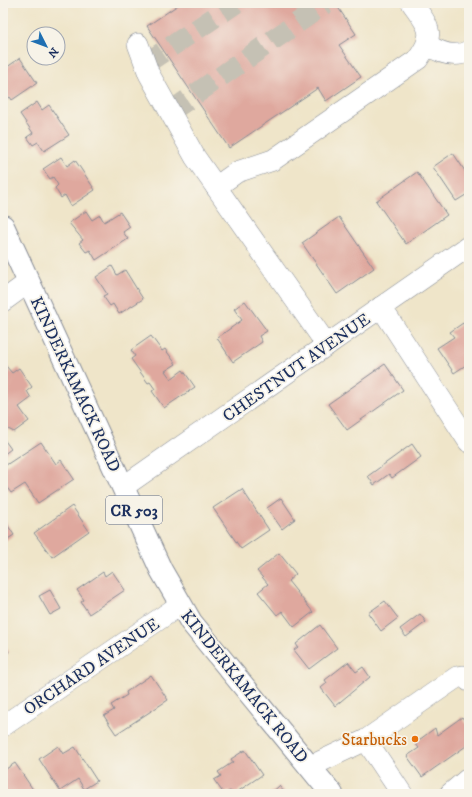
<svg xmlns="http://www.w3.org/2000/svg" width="472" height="797" viewBox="0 0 472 797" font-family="'IM FELL DW Pica',serif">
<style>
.building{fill:#dfa89e}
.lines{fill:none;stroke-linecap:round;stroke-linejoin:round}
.minor-tunnel{stroke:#c5c1b4;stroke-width:21;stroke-dasharray:21 10;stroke-linecap:butt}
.minor-casing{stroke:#858a94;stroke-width:22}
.major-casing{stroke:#858a94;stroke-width:24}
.minor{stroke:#fff;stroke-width:21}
.major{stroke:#fff;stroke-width:22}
.food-dot{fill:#e8710a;stroke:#f7f3e8;stroke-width:1.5}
.labels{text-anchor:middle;stroke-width:3.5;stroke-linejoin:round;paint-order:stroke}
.shield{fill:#f7f3e8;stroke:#5d6a87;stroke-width:1}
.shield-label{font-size:16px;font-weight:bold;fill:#1b2f5e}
.street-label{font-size:17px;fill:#1b2f5e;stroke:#f7f3e8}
.food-label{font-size:17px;fill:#c56008;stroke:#f7f3e8;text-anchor:end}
</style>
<rect width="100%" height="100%" fill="#f7f3e8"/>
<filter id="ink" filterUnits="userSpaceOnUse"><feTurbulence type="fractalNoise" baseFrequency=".025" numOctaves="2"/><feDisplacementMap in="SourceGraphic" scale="8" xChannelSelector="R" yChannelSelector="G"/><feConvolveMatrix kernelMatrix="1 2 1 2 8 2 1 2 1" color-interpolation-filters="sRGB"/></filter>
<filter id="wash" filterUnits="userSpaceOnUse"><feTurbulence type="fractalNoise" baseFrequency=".012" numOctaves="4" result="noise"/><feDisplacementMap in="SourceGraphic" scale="16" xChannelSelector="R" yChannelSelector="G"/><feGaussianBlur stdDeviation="0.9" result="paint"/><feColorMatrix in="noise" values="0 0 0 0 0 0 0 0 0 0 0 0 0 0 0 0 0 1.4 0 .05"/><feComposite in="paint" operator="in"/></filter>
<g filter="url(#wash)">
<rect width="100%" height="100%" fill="#efe5c9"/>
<g id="blocks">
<g class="building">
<path d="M181,3h154l21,31 -17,11 22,32 -35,24 -8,-13 -89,60 -82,-122z"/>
<path d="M20,58l17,25 -25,17 -2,-3 -3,2 -4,-5 3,-3 -3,-4v-17z"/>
<path d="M37,102l5,8 7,-5 20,30 -25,16 -6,-9 -5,3 -6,-8 6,-4 -13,-19z"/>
<path d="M453,153l16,24v16l-13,8 -23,-34z"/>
<path d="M61,157l6,9 8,-6 20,30 -24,16 -6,-11 -4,3 -6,-10 3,-3 -5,-8 -3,2 -7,-10z"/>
<path d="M417,172l30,43 -41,29 -30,-43z"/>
<path d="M86,211l6,9 8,-5 4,7 16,-10 10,15 -7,5 5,7 -32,21 -6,-10 -4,2 -7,-9 4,-3 -14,-17z"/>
<path d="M339,217l35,51 -37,26 -35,-51z"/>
<path d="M112,266l5,9 8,-5 18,29 -24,15 -6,-10 -3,2 -7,-10 4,-2 -11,-17z"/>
<path d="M245,301l22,30 -8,5 3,6 -29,20 -16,-24 25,-18 -8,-11z"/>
<path d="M463,323l6,9v9l-3,1 3,5v16l-15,10 -17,-25 17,-11 -4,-5z"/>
<path d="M151,336l11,15 3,-2 11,15 -11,7 6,8 12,-9 12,17 -31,21 -12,-17 3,-2 -5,-7 -2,1 -17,-24 4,-3 -4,-6z"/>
<path d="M385,364l18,26 -56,40 -19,-26z"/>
<path d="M6,366l6,7 7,-5 13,19 -5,4 4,7 -12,9 10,14 -15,11 -8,-4 -3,-4v-55z"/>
<path d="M3,438l8,11 -8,6z"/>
<path d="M41,442l15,22 5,-4 13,19 -36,24 -13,-19 -14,9 -8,-11v-15z"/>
<path d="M412,444l9,13 -29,21 -3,-4 -15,11 -6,-9z"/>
<path d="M242,489l27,41 -28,19 -28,-41z"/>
<path d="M281,498l14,21 -13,10 -15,-21z"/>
<path d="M72,506l17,25 -37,26 -18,-24z"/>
<path d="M3,518l11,17 -11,7z"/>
<path d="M279,553l17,21 -8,7 25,31 -19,15 -12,-16 -5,4 -19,-23 10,-8 -11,-13z"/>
<path d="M112,571l13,19 -36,24 -8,-12 3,-2 -7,-10 26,-18 2,4z"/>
<path d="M50,590l11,19 -11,6 -11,-19z"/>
<path d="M385,601l13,17 -17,13 -13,-18z"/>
<path d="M420,614l6,8 -20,15 -6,-8z"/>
<path d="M320,625l17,23 -28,21 -15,-19 4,-3 -2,-3z"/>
<path d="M3,643l6,9 -6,4z"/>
<path d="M348,662l8,10 7,-5 7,10 -35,29 -14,-18 6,-5 -2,-3z"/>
<path d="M151,675l17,25 -52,34 -12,-18 10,-6 -3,-5 16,-10 -1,-3z"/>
<path d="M462,717l5,7 2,-2v22l-47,33 -15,-21 12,-8 -4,-5 20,-15 2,7z"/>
<path d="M58,746l5,8 12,-7 22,34 -13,8 -6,-10 -18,12 -21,-32z"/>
<path d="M245,750l17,25 -28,19 -4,-3 -6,3 -10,-14 7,-4 -3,-4 15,-10 -2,-3z"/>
<path d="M15,763l21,31h-30l-3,-5v-18z"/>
<path d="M279,786l7,8h-16z"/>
</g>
</g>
</g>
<g filter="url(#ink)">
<use href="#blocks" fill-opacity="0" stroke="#858a94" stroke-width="1"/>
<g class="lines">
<g class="minor-tunnel">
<path d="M145,64l91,-61"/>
<path d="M170,112l156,-109"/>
</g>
<defs>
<g id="minor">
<path d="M138,44l11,30 46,83 132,188"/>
<path d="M428,45c12,8 27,13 41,6"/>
<path d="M216,187l21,-15 36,-12 145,-101c19,-26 10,-33 -6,-56"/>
<path d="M3,301l26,-19"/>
<path d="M381,307l88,135"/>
<path d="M123,487l346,-241"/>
<path d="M3,726l177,-121"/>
<path d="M366,740l36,54"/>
<path d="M311,766l55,-26 91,-63 7,-1 5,5"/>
<path d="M450,794l19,-16"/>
</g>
<path id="major" d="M3,226l158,344 30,52 141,172"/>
</defs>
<use href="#minor" class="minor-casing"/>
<use href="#major" class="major-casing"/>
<use href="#minor" class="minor"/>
<use href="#major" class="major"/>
</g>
</g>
<circle class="food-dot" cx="415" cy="739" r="4"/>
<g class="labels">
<rect class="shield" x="106" y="496" width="56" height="28" rx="3"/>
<g class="shield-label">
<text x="134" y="516">CR 503</text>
</g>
<g class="street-label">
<text transform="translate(296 367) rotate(-35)" y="6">CHESTNUT AVENUE</text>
<text transform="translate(76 384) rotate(65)" y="6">KINDERKAMACK ROAD</text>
<text transform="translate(91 666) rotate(-34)" y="6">ORCHARD AVENUE</text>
<text transform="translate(245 686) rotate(51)" y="6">KINDERKAMACK ROAD</text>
</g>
<g class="food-label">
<text x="407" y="745">Starbucks</text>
</g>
</g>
<rect width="472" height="797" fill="none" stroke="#f7f3e8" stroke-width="16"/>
<g transform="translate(46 46) rotate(132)"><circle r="19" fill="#f7f3e8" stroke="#9fa5b1"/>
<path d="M0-3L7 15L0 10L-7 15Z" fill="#1f6fb2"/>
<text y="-6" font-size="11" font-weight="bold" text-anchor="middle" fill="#1b2f5e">N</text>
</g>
</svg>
